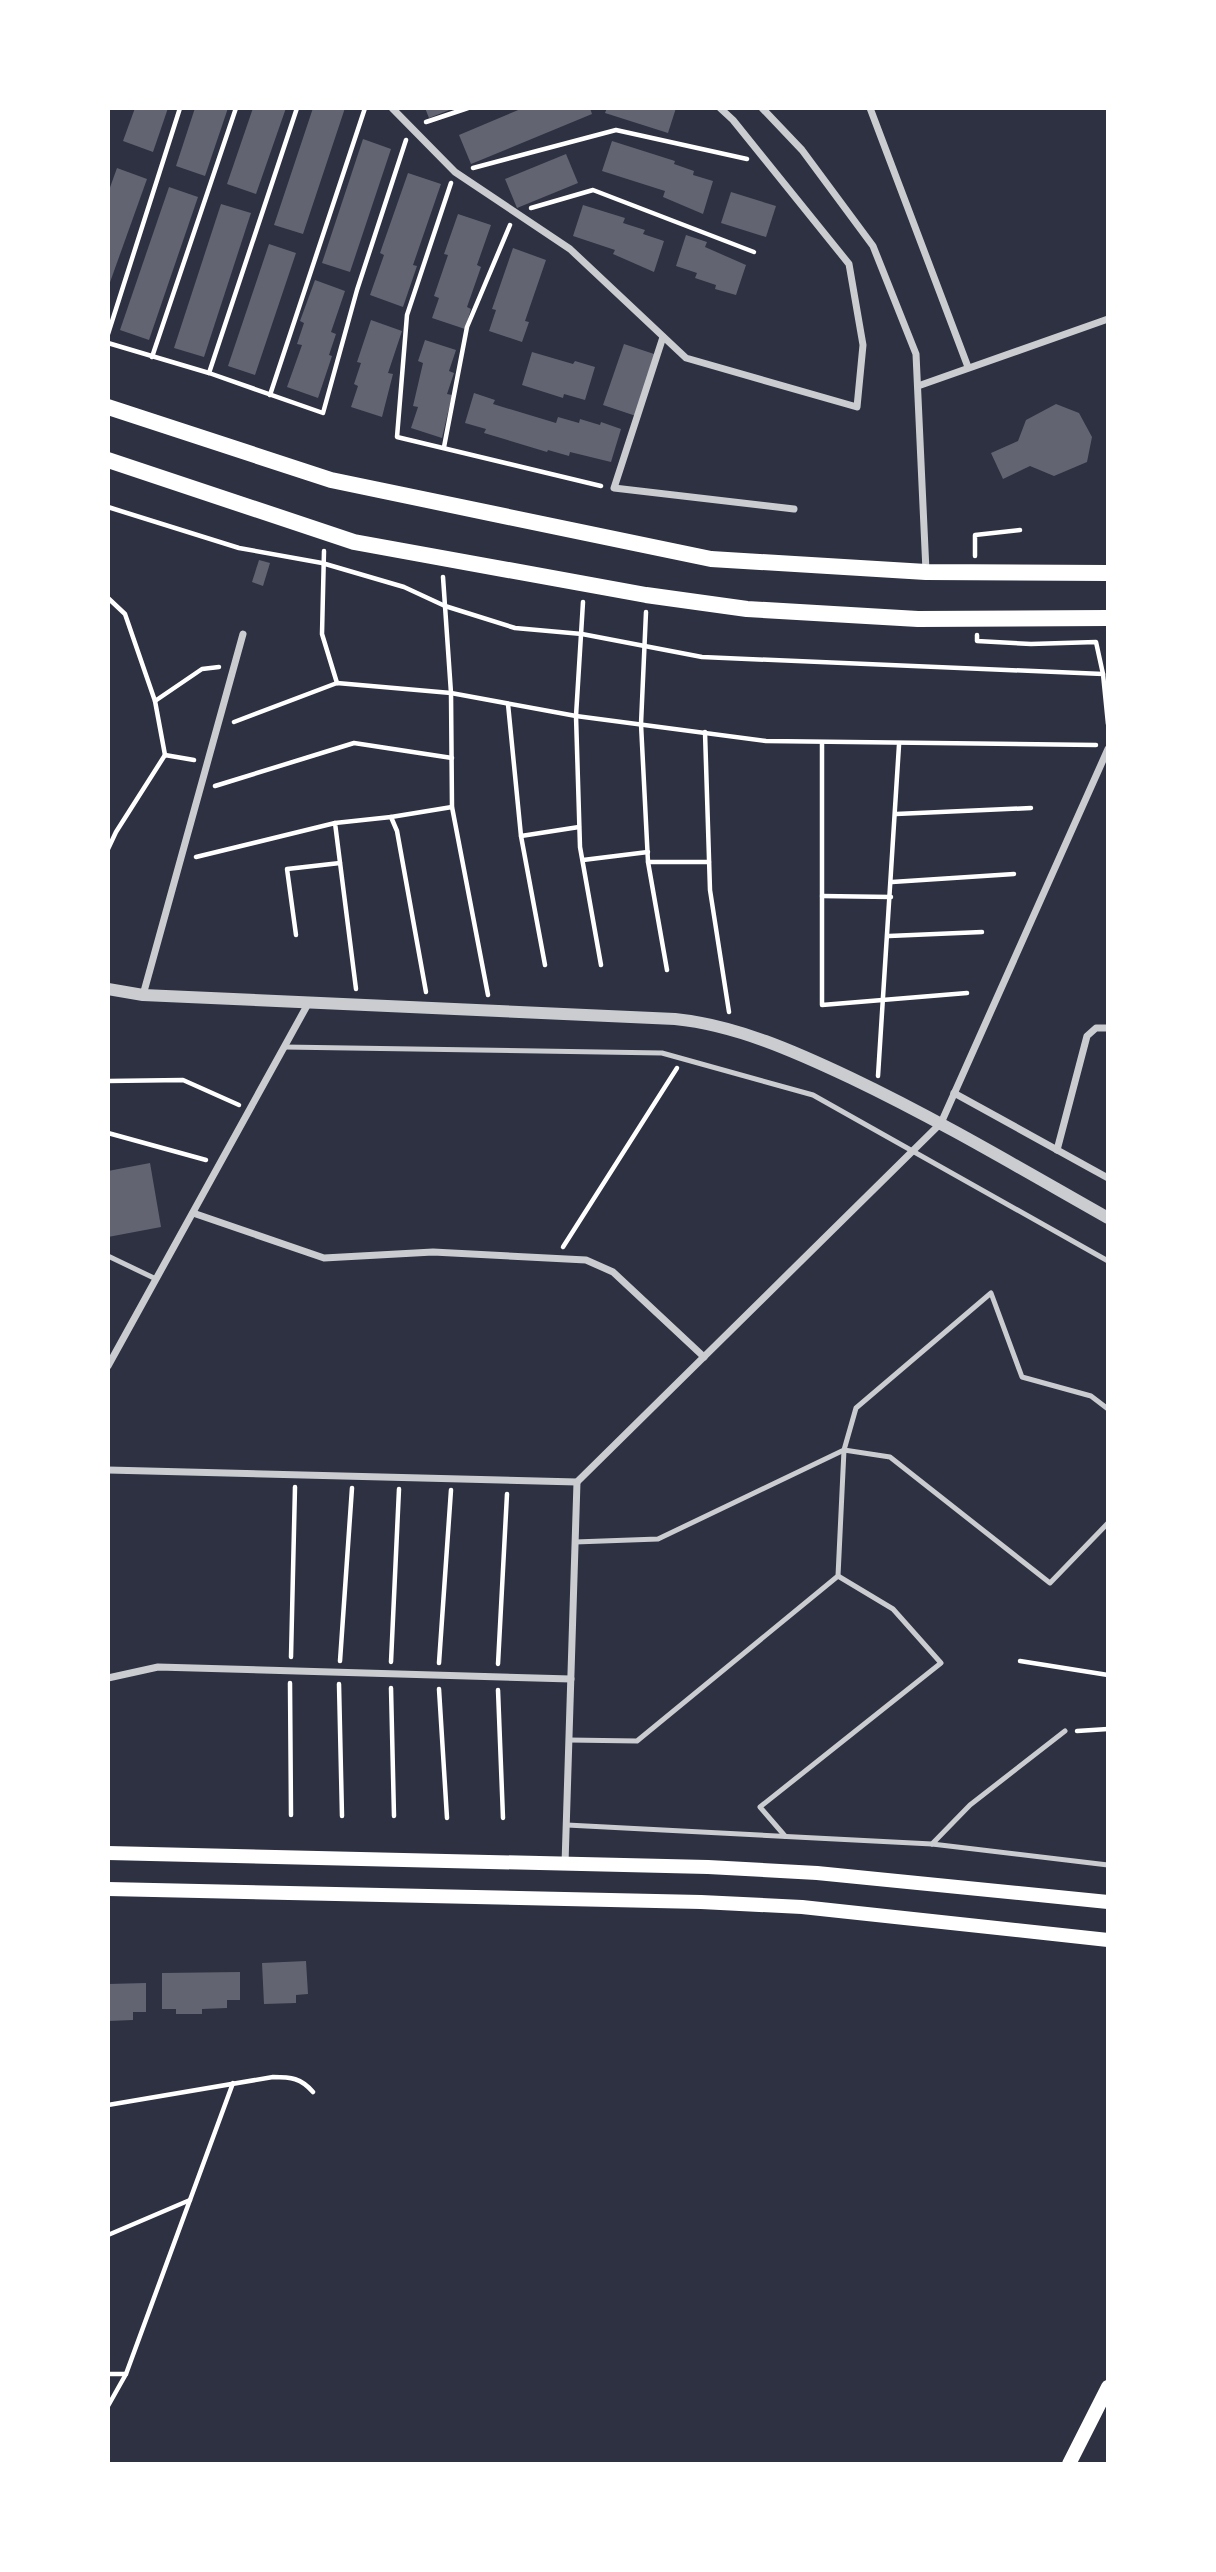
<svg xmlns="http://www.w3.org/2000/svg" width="1216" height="2572" viewBox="0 0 1216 2572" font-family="'Libre Baskerville',serif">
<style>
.building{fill:#626471}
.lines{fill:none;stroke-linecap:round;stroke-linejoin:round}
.path{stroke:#fff;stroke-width:4.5}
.service{stroke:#caccd0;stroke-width:5}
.minor{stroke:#caccd0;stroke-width:7}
.tertiary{stroke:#caccd0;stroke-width:12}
.secondary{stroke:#fff;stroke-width:14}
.primary{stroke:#fff;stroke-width:16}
</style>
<rect width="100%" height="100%" fill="#2d3142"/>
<g class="building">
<path d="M135,108h33l-15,44 -30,-11z"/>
<path d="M195,108h33l-23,68 -29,-10z"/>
<path d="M253,108h33l-30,86 -29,-10z"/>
<path d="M313,108h32l-42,126 -29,-9z"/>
<path d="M425,108h27v1l-23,9z"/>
<path d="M523,108h67l2,6 -121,50 -12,-29z"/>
<path d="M607,108h69l-8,25 -63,-20z"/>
<path d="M363,139l28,10 -41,123 -28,-9z"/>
<path d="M612,141l63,20 -1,3 20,7 -1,4 20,6 -10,33 -40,-17 2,-6 -63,-20z"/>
<path d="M566,154l12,29 -61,25 -12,-29z"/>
<path d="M117,168l30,11 -38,106 -1,-92z"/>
<path d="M408,173l33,11 -28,81 4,1 -14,41 -33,-12 14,-40 -4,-2z"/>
<path d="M169,187l29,10 -49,143 -29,-10z"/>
<path d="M731,192l45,14 -10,31 -45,-14z"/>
<path d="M221,204l30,9 -47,144 -30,-9z"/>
<path d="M583,205l42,13 -2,5 22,7 -2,4 21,7 -10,31 -41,-18 2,-4 -42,-14z"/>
<path d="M458,214l33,11 -14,40 4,2 -14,40 4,2 -6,20 -33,-11 7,-20 -5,-2 14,-41 -4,-1z"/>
<path d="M686,235l21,7 -2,5 41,18 -10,30 -21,-6 1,-4 -21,-7 2,-5 -21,-7z"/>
<path d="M269,244l27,9 -41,122 -27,-9z"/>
<path d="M513,248l33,12 -21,61 4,1 -7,20 -33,-11 7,-21 -4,-1z"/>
<path d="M315,280l30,11 -14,41 5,2 -7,21 3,1 -14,42 -31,-11 15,-42 -5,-1 7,-21 -4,-2z"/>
<path d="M371,320l31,11 -14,42 5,1 -11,43 -31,-10 7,-21 -4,-2 7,-21 -4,-1z"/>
<path d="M425,340l31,10 -7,21 5,2 -7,21 5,1 -10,43 -31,-10 7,-21 -5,-1 10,-43 -5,-2z"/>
<path d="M624,344l33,11 -21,61 -33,-11z"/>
<path d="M532,352l41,12 2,-3 20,6 -10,33 -21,-6 -1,4 -41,-13z"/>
<path d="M474,393l21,7 -2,4 63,19 2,-6 21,6 1,-4 20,6 1,-3 20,7 -10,33 -41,-10 -1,4 -21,-6 -1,2 -63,-19 2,-4 -21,-6z"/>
<path d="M1056,404l23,9 13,24 -5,25 -33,14 -24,-10 -27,13 -12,-26 27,-12 8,-21z"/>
<path d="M259,560l11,3 -7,23 -11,-4z"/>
<path d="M150,1163l11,64 -53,10v-66z"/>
<path d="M306,1961l2,33 -12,1v8l-32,1 -2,-41z"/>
<path d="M240,1972v28h-13v8l-25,1v5h-26v-5h-14v-36z"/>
<path d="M146,1983v29h-13v8l-25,1v-37z"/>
</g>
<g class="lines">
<g class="path">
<path d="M426,122l42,-14"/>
<path d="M473,168l143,-38 131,29"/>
<path d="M451,183l-44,132 -10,122 204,49"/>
<path d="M531,208l62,-18 161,62"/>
<path d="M108,334l72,-226"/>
<path d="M108,343l101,30 114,40 34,-123 49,-150"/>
<path d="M152,357l84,-249"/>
<path d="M209,373l88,-265"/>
<path d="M270,395l95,-287"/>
<path d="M444,447l23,-120 43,-102"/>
<path d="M108,507l131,41 83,15 82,24 41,19 70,22 67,6 120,23 401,17 5,50"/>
<path d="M324,551l-2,83 15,49"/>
<path d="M975,556v-21l45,-5"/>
<path d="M443,577l8,116 1,114 36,188"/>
<path d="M108,598l17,16 30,87 47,-32 17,-2"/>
<path d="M583,602l-7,114 4,131 21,118"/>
<path d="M646,612l-5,112 7,138 19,108"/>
<path d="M977,635v6l54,3 65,-2 7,32"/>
<path d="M155,701l10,54"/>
<path d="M508,704l13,132 24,129"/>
<path d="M234,722l103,-39 114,10 125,23 190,25 330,4"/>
<path d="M705,732l5,158 19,122"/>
<path d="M822,743v262l145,-12"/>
<path d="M215,786l139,-43 98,15"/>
<path d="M896,814l135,-6"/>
<path d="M391,817l61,-10"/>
<path d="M521,836l58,-9"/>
<path d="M108,849l8,-17 49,-77 29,5"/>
<path d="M196,857l139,-34"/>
<path d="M583,860l65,-8"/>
<path d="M648,862h61"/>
<path d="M892,882l122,-8"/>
<path d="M822,896l69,1"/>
<path d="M296,935l-9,-66 53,-6"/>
<path d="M889,936l93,-4"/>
<path d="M356,989l-21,-166 56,-6 6,14 29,161"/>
<path d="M878,1076l21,-331"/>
<path d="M108,1081l75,-1 56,25"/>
<path d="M108,1133l98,27"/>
<path d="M563,1247l114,-179"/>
<path d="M291,1657l4,-170"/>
<path d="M340,1661l12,-173"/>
<path d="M1020,1661l88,14"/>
<path d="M391,1662l8,-173"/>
<path d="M439,1663l12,-173"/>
<path d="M498,1664l9,-170"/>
<path d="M290,1683l1,132"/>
<path d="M339,1684l3,132"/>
<path d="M391,1688l3,128"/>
<path d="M439,1689l8,129"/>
<path d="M498,1690l5,128"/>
<path d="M1077,1731l31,-2"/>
<path d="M108,2105l165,-28c18,0 28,1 40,15"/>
<path d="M108,2235l82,-35"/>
<path d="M108,2374h18"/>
<path d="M108,2406l18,-32 107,-291"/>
</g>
<g class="service">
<path d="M284,1047l378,6 151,42 295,166"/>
<path d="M108,1256l48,23"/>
<path d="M575,1542l83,-3 186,-89 12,-42 135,-115 31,84 69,19 17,13"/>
<path d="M569,1740l68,1 201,-165 6,-126 46,7 160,126 58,-60"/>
<path d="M567,1825l365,19 176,21"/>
<path d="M785,1836l-25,-29 181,-144 -48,-54 -55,-33"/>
<path d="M932,1844l38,-39 95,-74"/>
</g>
<g class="minor">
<path d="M392,108l63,64 115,77 116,109 171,49 6,-62 -14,-81 -116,-144 -13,-12"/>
<path d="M762,108l40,42 71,96 43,108 10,217"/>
<path d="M870,108l98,259"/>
<path d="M663,337l-49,151 180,21"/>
<path d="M918,386l190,-67"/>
<path d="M143,995l100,-361"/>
<path d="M954,1093l154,85"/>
<path d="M1057,1150l30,-114 9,-8h12"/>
<path d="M193,1213l131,45 109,-6 153,8 27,12 91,85"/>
<path d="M108,1366l201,-364"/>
<path d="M108,1470l469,12 364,-359 167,-374"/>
<path d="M108,1678l50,-11 413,12"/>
<path d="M565,1864l12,-382"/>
</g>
<path class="tertiary" d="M108,989l35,6 532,24c61,6 121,33 176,59 88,42 172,92 257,140"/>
<g class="secondary">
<path d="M108,1853l600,14 109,6 291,29"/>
<path d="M108,1889l593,13 101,5 306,33"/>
<path d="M1069,2464l39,-77"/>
</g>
<g class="primary">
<path d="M108,407l223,73 380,79 215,13 182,1"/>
<path d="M108,460l246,82 292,53 101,14 171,10 190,-1"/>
</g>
</g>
<rect width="1216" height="2572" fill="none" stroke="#ffffff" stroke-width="220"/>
</svg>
